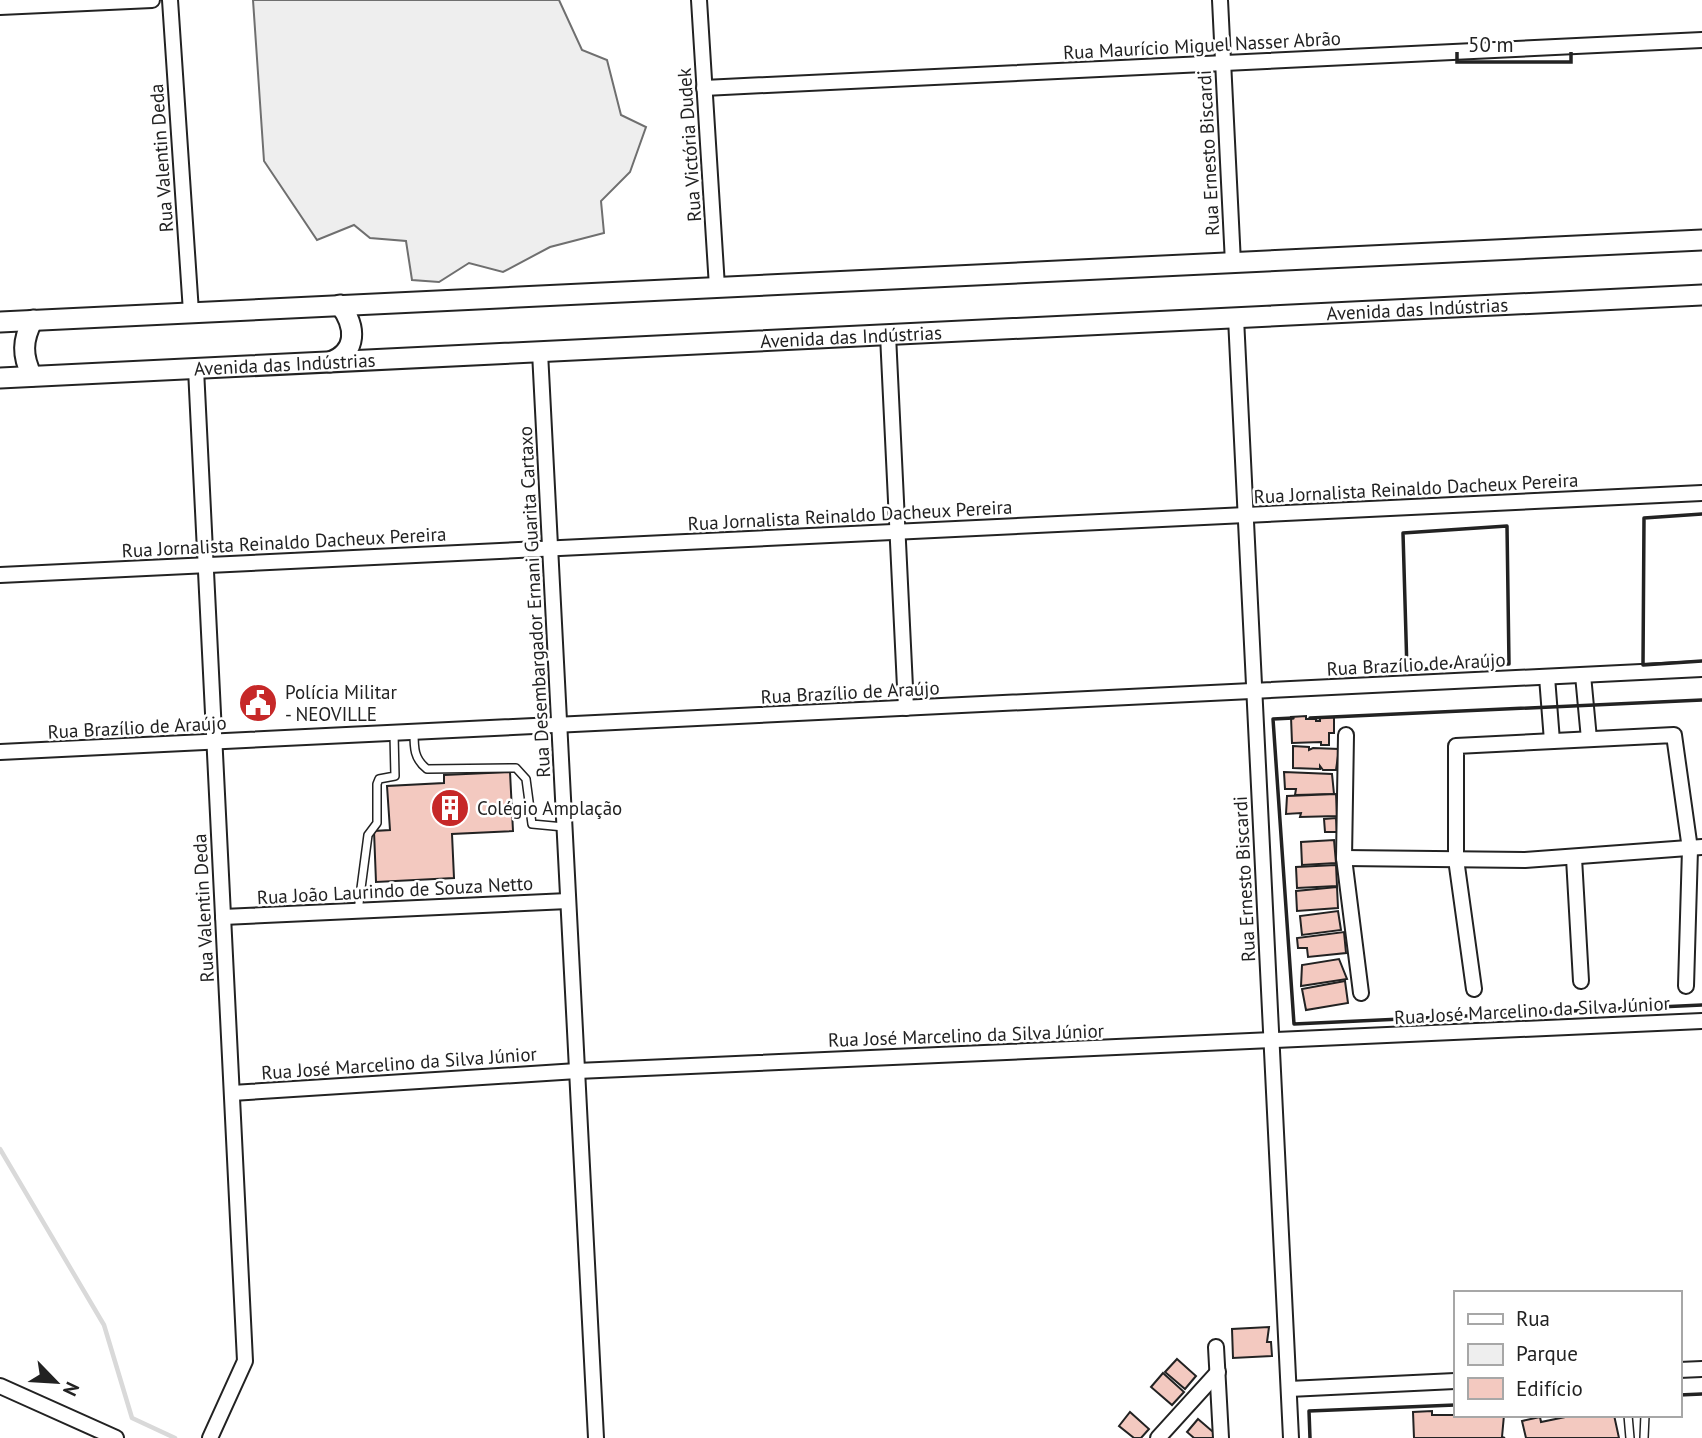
<svg xmlns="http://www.w3.org/2000/svg" width="1702" height="1438" viewBox="0 0 1702 1438" font-family="'PT Sans',sans-serif">
<style>
.green{fill:#eee;stroke:#6f6f6f;stroke-width:2}
.lines{fill:none;stroke-linecap:round;stroke-linejoin:round}
.stream{stroke:#d9d9d9;stroke-width:4.5}
.building{fill:#f3c9c0;stroke:#222;stroke-width:2}
.service-casing{stroke:#222;stroke-width:10}
.minor-casing{stroke:#222;stroke-width:18}
.secondary-casing{stroke:#222;stroke-width:23}
.service{stroke:#fff;stroke-width:7}
.minor{stroke:#fff;stroke-width:14}
.secondary{stroke:#fff;stroke-width:19}
.wall{stroke:#222;stroke-width:3.5}
.labels{text-anchor:middle;stroke-width:5;stroke-linejoin:round;paint-order:stroke}
.street-label{font-size:19px;fill:#222;stroke:#fff}
.poi-label{font-size:19px;fill:#222;stroke:#fff;text-anchor:start}
</style>
<rect width="100%" height="100%" fill="#fff"/>
<path class="green" d="M253,0h306l23,50 25,10 14,55 25,12 -16,45 -29,29 3,32 -54,14 -47,25 -34,-9 -30,19 -27,-2 -6,-39 -36,-3 -16,-13 -37,15 -53,-79z"/>
<g class="lines">
<path class="stream" d="M0,1149l104,176 28,93 43,20"/>
</g>
<g class="building">
<path d="M1306,716v3h10v2h4v-3l14,-1v16h-5v12h-8v-3l-29,1 -1,-26z"/>
<path d="M1293,746l16,1v3l4,-2 26,1 -3,21h-13l-3,-4v3l-27,-1z"/>
<path d="M510,772l3,59 -61,3 2,44 -78,4 -2,-51 16,-1 -3,-44 57,-3v-8z"/>
<path d="M1284,772l48,2 2,20 -39,1 1,-6h-11z"/>
<path d="M1336,794l1,22 -37,1 1,-4 -15,1 1,-18z"/>
<path d="M1336,818l1,14h-12l-1,-13z"/>
<path d="M1334,840l2,23 -34,2 -1,-23z"/>
<path d="M1336,865l1,21 -40,2 -1,-21z"/>
<path d="M1337,887l1,21 -41,3 -1,-20z"/>
<path d="M1338,911l3,19 -39,5 -2,-19z"/>
<path d="M1344,932l2,21 -38,4 -1,-9h-9l-1,-10z"/>
<path d="M1339,959l8,20 -46,7 1,-21z"/>
<path d="M1345,981l3,22 -42,7 -4,-21z"/>
<path d="M1269,1327l-2,15h4l1,14 -39,2 -1,-29z"/>
<path d="M1177,1359l19,17 -11,13 -20,-17z"/>
<path d="M1163,1373l21,19 -12,13 -21,-18z"/>
<path d="M1432,1411v4h72l-2,22 3,1h-91l-1,-26z"/>
<path d="M1130,1412l19,17 -8,9h-7l-15,-12z"/>
<path d="M1575,1415h39l5,23h-93l-4,-17 18,-4 1,5z"/>
<path d="M1198,1419l21,18 -1,1h-24l-7,-6z"/>
</g>
<g class="lines">
<defs>
<g id="service">
<path d="M414,732c0,16 0,27 13,37l89,-1 10,11 6,45 32,3"/>
<path d="M358,911l10,-76 9,-12v-39l2,-5 16,-3 -1,-42"/>
<path d="M1628,1415l2,23"/>
<path d="M1644,1438l1,-23"/>
</g>
<g id="minor">
<path d="M170,0l21,312"/>
<path d="M699,0l18,287"/>
<path d="M1220,0l13,263"/>
<path d="M0,7l152,-7"/>
<path d="M704,88l998,-48"/>
<path d="M1236,318l55,1120"/>
<path d="M888,335l18,373"/>
<path d="M540,352l56,1086"/>
<path d="M196,369l49,992 -35,77"/>
<path d="M0,575l1702,-82"/>
<path d="M1583,675l6,64"/>
<path d="M1547,677l5,64"/>
<path d="M1346,735l-2,123 17,135"/>
<path d="M0,752l1702,-83"/>
<path d="M1344,858l181,2 177,-13"/>
<path d="M1574,858l7,123"/>
<path d="M223,917l345,-16"/>
<path d="M1474,989l-18,-130v-113l218,-11 16,114 -4,137"/>
<path d="M232,1093l345,-22 1125,-50"/>
<path d="M1216,1347l5,91"/>
<path d="M1679,1370l23,-1"/>
<path d="M0,1386l116,52"/>
<path d="M1289,1389l166,-8"/>
<path d="M1158,1438l60,-66"/>
</g>
<g id="secondary">
<path d="M0,322l1702,-82"/>
<path d="M330,362c28,-10 26,-36 10,-57"/>
<path d="M32,376c-10,-20 -10,-36 1,-56"/>
<path id="s1" d="M0,378l1702,-83"/>
</g>
</defs>
<use href="#service" class="service-casing"/>
<use href="#minor" class="minor-casing"/>
<use href="#secondary" class="secondary-casing"/>
<use href="#service" class="service"/>
<use href="#minor" class="minor"/>
<use href="#secondary" class="secondary"/>
<g class="wall">
<path d="M1702,514l-58,4 -1,147 59,-4"/>
<path d="M1507,526l2,138 -48,1 -54,6 -4,-138z"/>
<path d="M1293,718l-20,1 21,305 408,-19"/>
<path d="M1310,718l392,-18"/>
<path d="M1679,1395l23,-1"/>
<path d="M1310,1438l-1,-27 146,-6"/>
</g>
</g>
<defs>
<symbol id="civic-disc" viewBox="-11 -11 22 22"><circle r="9.5" fill="#c62828" stroke="#fff"/><path d="M-.6-6.5H3V-4.5H.6V-3L4-1V1h2V6H-6V1h2V-1L-.6-3ZM-1.2 2.5V6h2.4V2.5Z" fill="#fff"/></symbol>
<symbol id="building-disc" viewBox="-11 -11 22 22"><circle r="9.5" fill="#c62828" stroke="#fff"/><path d="M-4-6H4V6H1V3H-1V6H-4ZM-2.5-4.3h1.7v1.8h-1.7ZM.8-4.3h1.7v1.8H.8ZM-2.5-1h1.7V.8h-1.7ZM.8-1h1.7V.8H.8Z" fill="#fff"/></symbol>
</defs>
<g fill-rule="evenodd">
<use href="#civic-disc" x="236" y="681" width="44" height="44"/>
<use href="#building-disc" x="428" y="786" width="44" height="44"/>
</g>
<g class="labels">
<g class="street-label">
<text transform="translate(1202 45) rotate(-3)" y="7">Rua Maurício Miguel Nasser Abrão</text>
<text transform="translate(689 145) rotate(-94)" y="7">Rua Victória Dudek</text>
<text transform="translate(1208 153) rotate(-93)" y="7">Rua Ernesto Biscardi</text>
<text transform="translate(161 158) rotate(-94)" y="7">Rua Valentin Deda</text>
<text dy="7" stroke="none"><textPath href="#s1" startOffset="1419">Avenida das Indústrias</textPath></text>
<text dy="7" stroke="none"><textPath href="#s1" startOffset="852">Avenida das Indústrias</textPath></text>
<text dy="7" stroke="none"><textPath href="#s1" startOffset="285">Avenida das Indústrias</textPath></text>
<text transform="translate(1416 488) rotate(-3)" y="7">Rua Jornalista Reinaldo Dacheux Pereira</text>
<text transform="translate(850 515) rotate(-3)" y="7">Rua Jornalista Reinaldo Dacheux Pereira</text>
<text transform="translate(284 542) rotate(-3)" y="7">Rua Jornalista Reinaldo Dacheux Pereira</text>
<text transform="translate(534 602) rotate(-93)" y="7">Rua Desembargador Ernani Guarita Cartaxo</text>
<text transform="translate(1416 664) rotate(-3)" y="7">Rua Brazílio de Araújo</text>
<text transform="translate(850 692) rotate(-3)" y="7">Rua Brazílio de Araújo</text>
<text transform="translate(137 727) rotate(-3)" y="7">Rua Brazílio de Araújo</text>
<text transform="translate(1244 879) rotate(-93)" y="7">Rua Ernesto Biscardi</text>
<text transform="translate(395 890) rotate(-3)" y="7">Rua João Laurindo de Souza Netto</text>
<text transform="translate(203 908) rotate(-93)" y="7">Rua Valentin Deda</text>
<text transform="translate(1532 1010) rotate(-3)" y="7">Rua José Marcelino da Silva Júnior</text>
<text transform="translate(966 1035) rotate(-2)" y="7">Rua José Marcelino da Silva Júnior</text>
<text transform="translate(399 1063) rotate(-4)" y="7">Rua José Marcelino da Silva Júnior</text>
</g>
<g class="poi-label">
<text x="285" y="699">Polícia Militar<tspan x="285" dy="22">- NEOVILLE</tspan></text>
<text x="477" y="815">Colégio Amplação</text>
</g>
</g>
<rect x="1454" y="1291" width="228" height="126" fill="#ffffff" stroke="#a7a7a7" stroke-width="2"/>
<rect x="1468" y="1314" width="35" height="10" fill="#ffffff" stroke="#a7a7a7" stroke-width="2"/>
<text x="1516" y="1326" font-size="21" fill="#222222">Rua</text>
<rect x="1468" y="1344" width="35" height="21" fill="#eeeeee" stroke="#a7a7a7" stroke-width="2"/>
<text x="1516" y="1361" font-size="21" fill="#222222">Parque</text>
<rect x="1468" y="1378" width="35" height="21" fill="#f3c9c0" stroke="#a7a7a7" stroke-width="2"/>
<text x="1516" y="1396" font-size="21" fill="#222222">Edifício</text>
<g transform="translate(56 1382) rotate(115)" stroke="#ffffff" stroke-width="5" paint-order="stroke">
<path d="M0-5L12 26L0 18L-12 26Z" fill="#222222"/>
<text y="-10" font-size="19" font-weight="bold" text-anchor="middle" fill="#222222">N</text>
</g>
<path d="M1457 52v10h114v-10" fill="none" stroke="#222222" stroke-width="3.5"/>
<text x="1468" y="52" font-size="21" fill="#222222" stroke="#ffffff" stroke-width="5" paint-order="stroke">50 m</text>
</svg>
